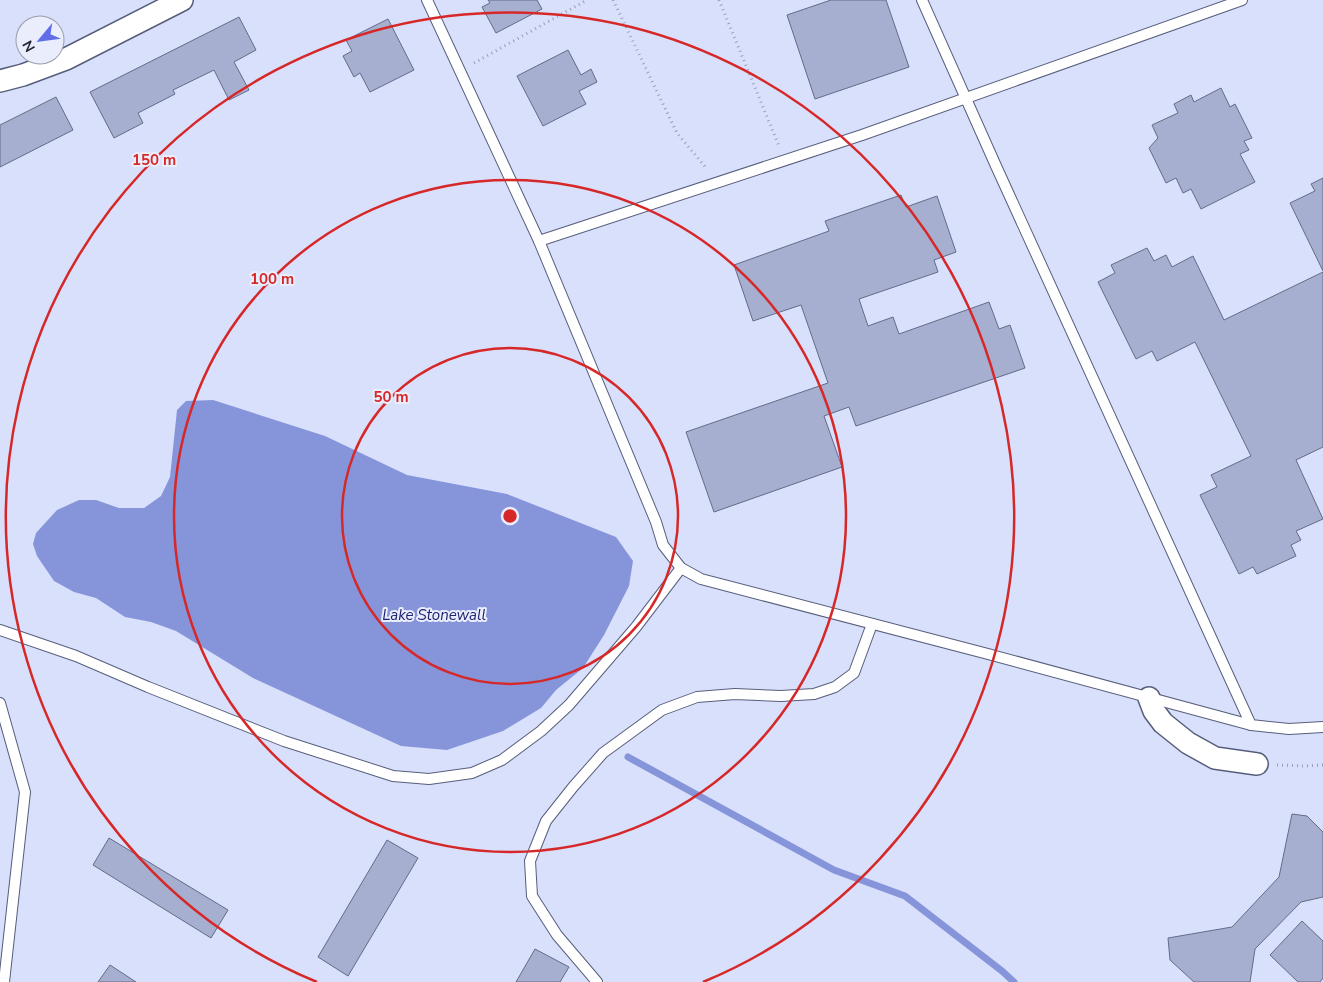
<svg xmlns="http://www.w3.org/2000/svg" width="1323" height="982" viewBox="0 0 1323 982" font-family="'Nunito Sans',sans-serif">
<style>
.water{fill:#8695da}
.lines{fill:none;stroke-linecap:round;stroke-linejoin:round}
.stream{stroke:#8695da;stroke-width:7}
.building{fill:#a7afd0;stroke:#646b89}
.lane-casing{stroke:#575e7b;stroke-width:12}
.street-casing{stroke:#575e7b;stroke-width:24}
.path{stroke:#989eb4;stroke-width:3;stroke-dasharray:1 4;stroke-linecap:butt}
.lane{stroke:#fff;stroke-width:10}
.street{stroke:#fff;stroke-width:21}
.ring{fill:none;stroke:#d62828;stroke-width:2.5}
.labels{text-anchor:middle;stroke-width:4;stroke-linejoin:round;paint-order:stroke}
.water-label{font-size:15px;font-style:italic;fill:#1f2271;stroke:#eaeefc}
.centre{fill:#d62828;stroke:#eaeefc;stroke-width:2.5}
.ring-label{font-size:15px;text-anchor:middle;font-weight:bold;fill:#d62828;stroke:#eaeefc;stroke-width:4;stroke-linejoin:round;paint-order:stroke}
</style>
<rect width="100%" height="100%" fill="#d9e0fc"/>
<path class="water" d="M213,400l112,36 82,39 100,19 109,43 17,24 -4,25 -25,49 -21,33 -27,22 -15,18 -38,23 -56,19 -46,-4 -148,-68 -77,-47 -25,-9 -26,-5 -29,-19 -22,-6 -20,-11 -17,-25 -4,-12 3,-11 21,-23 22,-10h17l23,8h25l17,-12 9,-19 7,-67 9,-9z"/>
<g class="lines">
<path class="stream" d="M628,757l206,113 71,26 97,75 12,11"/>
</g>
<g class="building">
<path d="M488,0h49l5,9 -46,24 -14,-26 8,-4z"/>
<path d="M831,0h55l23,67 -94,32 -28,-84z"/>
<path d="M239,17l17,33 -22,12 15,28 -20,10 -15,-30 -41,20 2,4 -37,19 5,10 -29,15 -24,-46z"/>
<path d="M388,19l26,51 -44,22 -10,-19 -6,4 -11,-21 9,-5 -6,-11z"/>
<path d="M568,50l13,25 10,-6 6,13 -18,9 7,13 -43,22 -26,-50z"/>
<path d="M1221,88l9,19 5,-3 17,34 -8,3 5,9 -9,4 15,28 -54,27 -10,-20 -8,4 -7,-15 -10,5 -17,-35 9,-10 -6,-13 26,-12 -4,-9 17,-9 3,7z"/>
<path d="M56,97l17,33 -73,37v-42z"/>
<path d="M1323,178v93l-33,-68 25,-12 -4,-7z"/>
<path d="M901,195l5,12 31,-11 19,56 -22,8 4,12 -79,27 9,27 25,-9 6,17 90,-32 10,27 11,-4 15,43 -169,58 -7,-19 -25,9 18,51 -128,45 -28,-80 142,-49 -27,-78 -48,16 -19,-56 95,-34 -4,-10z"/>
<path d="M1147,248l7,13 12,-6 6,12 21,-11 31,64 99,-48v175l-27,13 27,59 -27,12 5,9 -10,5 5,11 -39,18 -4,-7 -14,7 -39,-79 17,-8 -6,-12 40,-19 -56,-114 -38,19 -5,-10 -16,8 -38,-77 17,-9 -4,-8z"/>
<path d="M1292,814l15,2 16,16v65l-22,5 -46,47 -5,33h-56l-24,-22 -2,-22 64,-11 47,-50z"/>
<path d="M109,838l119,72 -17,28 -118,-73z"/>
<path d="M387,840l31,18 -70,118 -30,-19z"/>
<path d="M1302,921l21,20v37l-3,4h-22l-28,-27z"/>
<path d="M535,949l34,18 -9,15h-44z"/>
<path d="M110,965l26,17h-38z"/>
</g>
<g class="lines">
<defs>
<g id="lane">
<path d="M427,0l112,241 117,281 7,23 18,23 20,11 287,75 263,71"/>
<path d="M922,0l74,166 255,559 38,4 34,-2"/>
<path d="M539,241l323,-106 380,-135"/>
<path d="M0,630l76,26 72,31 136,54 109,35 36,3 43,-6 30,-13 39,-29 28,-26 67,-78 45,-59"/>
<path d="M0,703l25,89 -21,190"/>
<path d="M597,982l-40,-47 -25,-39 -2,-35 16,-40 27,-34 30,-34 59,-43 35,-13 38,-3 46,2 33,-2 21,-7 19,-14 18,-49"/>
</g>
<g id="street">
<path d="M0,81l23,-6 43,-16 116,-59"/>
<path d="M1149,698l5,13 9,12 25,20 27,15 42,6"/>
</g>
</defs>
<use href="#lane" class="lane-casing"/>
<use href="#street" class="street-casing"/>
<g class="path">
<path d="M613,0l64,133 30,36"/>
<path d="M719,0l60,146"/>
<path d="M474,63l113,-63"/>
<path d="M1277,765l28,1 18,-1"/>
</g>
<use href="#lane" class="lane"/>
<use href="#street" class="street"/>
</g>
<g class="ring">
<circle cx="510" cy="516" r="168"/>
<circle cx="510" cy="516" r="336"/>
<path d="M317 982A504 504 0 1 1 703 982"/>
</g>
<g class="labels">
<g class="water-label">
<text x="434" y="620">Lake Stonewall</text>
</g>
</g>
<circle cx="510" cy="516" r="8" class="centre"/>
<g class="ring-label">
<text x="154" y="165">150 m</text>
<text x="272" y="284">100 m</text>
<text x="391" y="402">50 m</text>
</g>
<g transform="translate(40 40) rotate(241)"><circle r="24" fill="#eaeefc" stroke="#9a9daa"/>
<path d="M0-4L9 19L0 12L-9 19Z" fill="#606fe7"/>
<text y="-8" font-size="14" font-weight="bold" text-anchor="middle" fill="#212430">N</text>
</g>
</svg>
